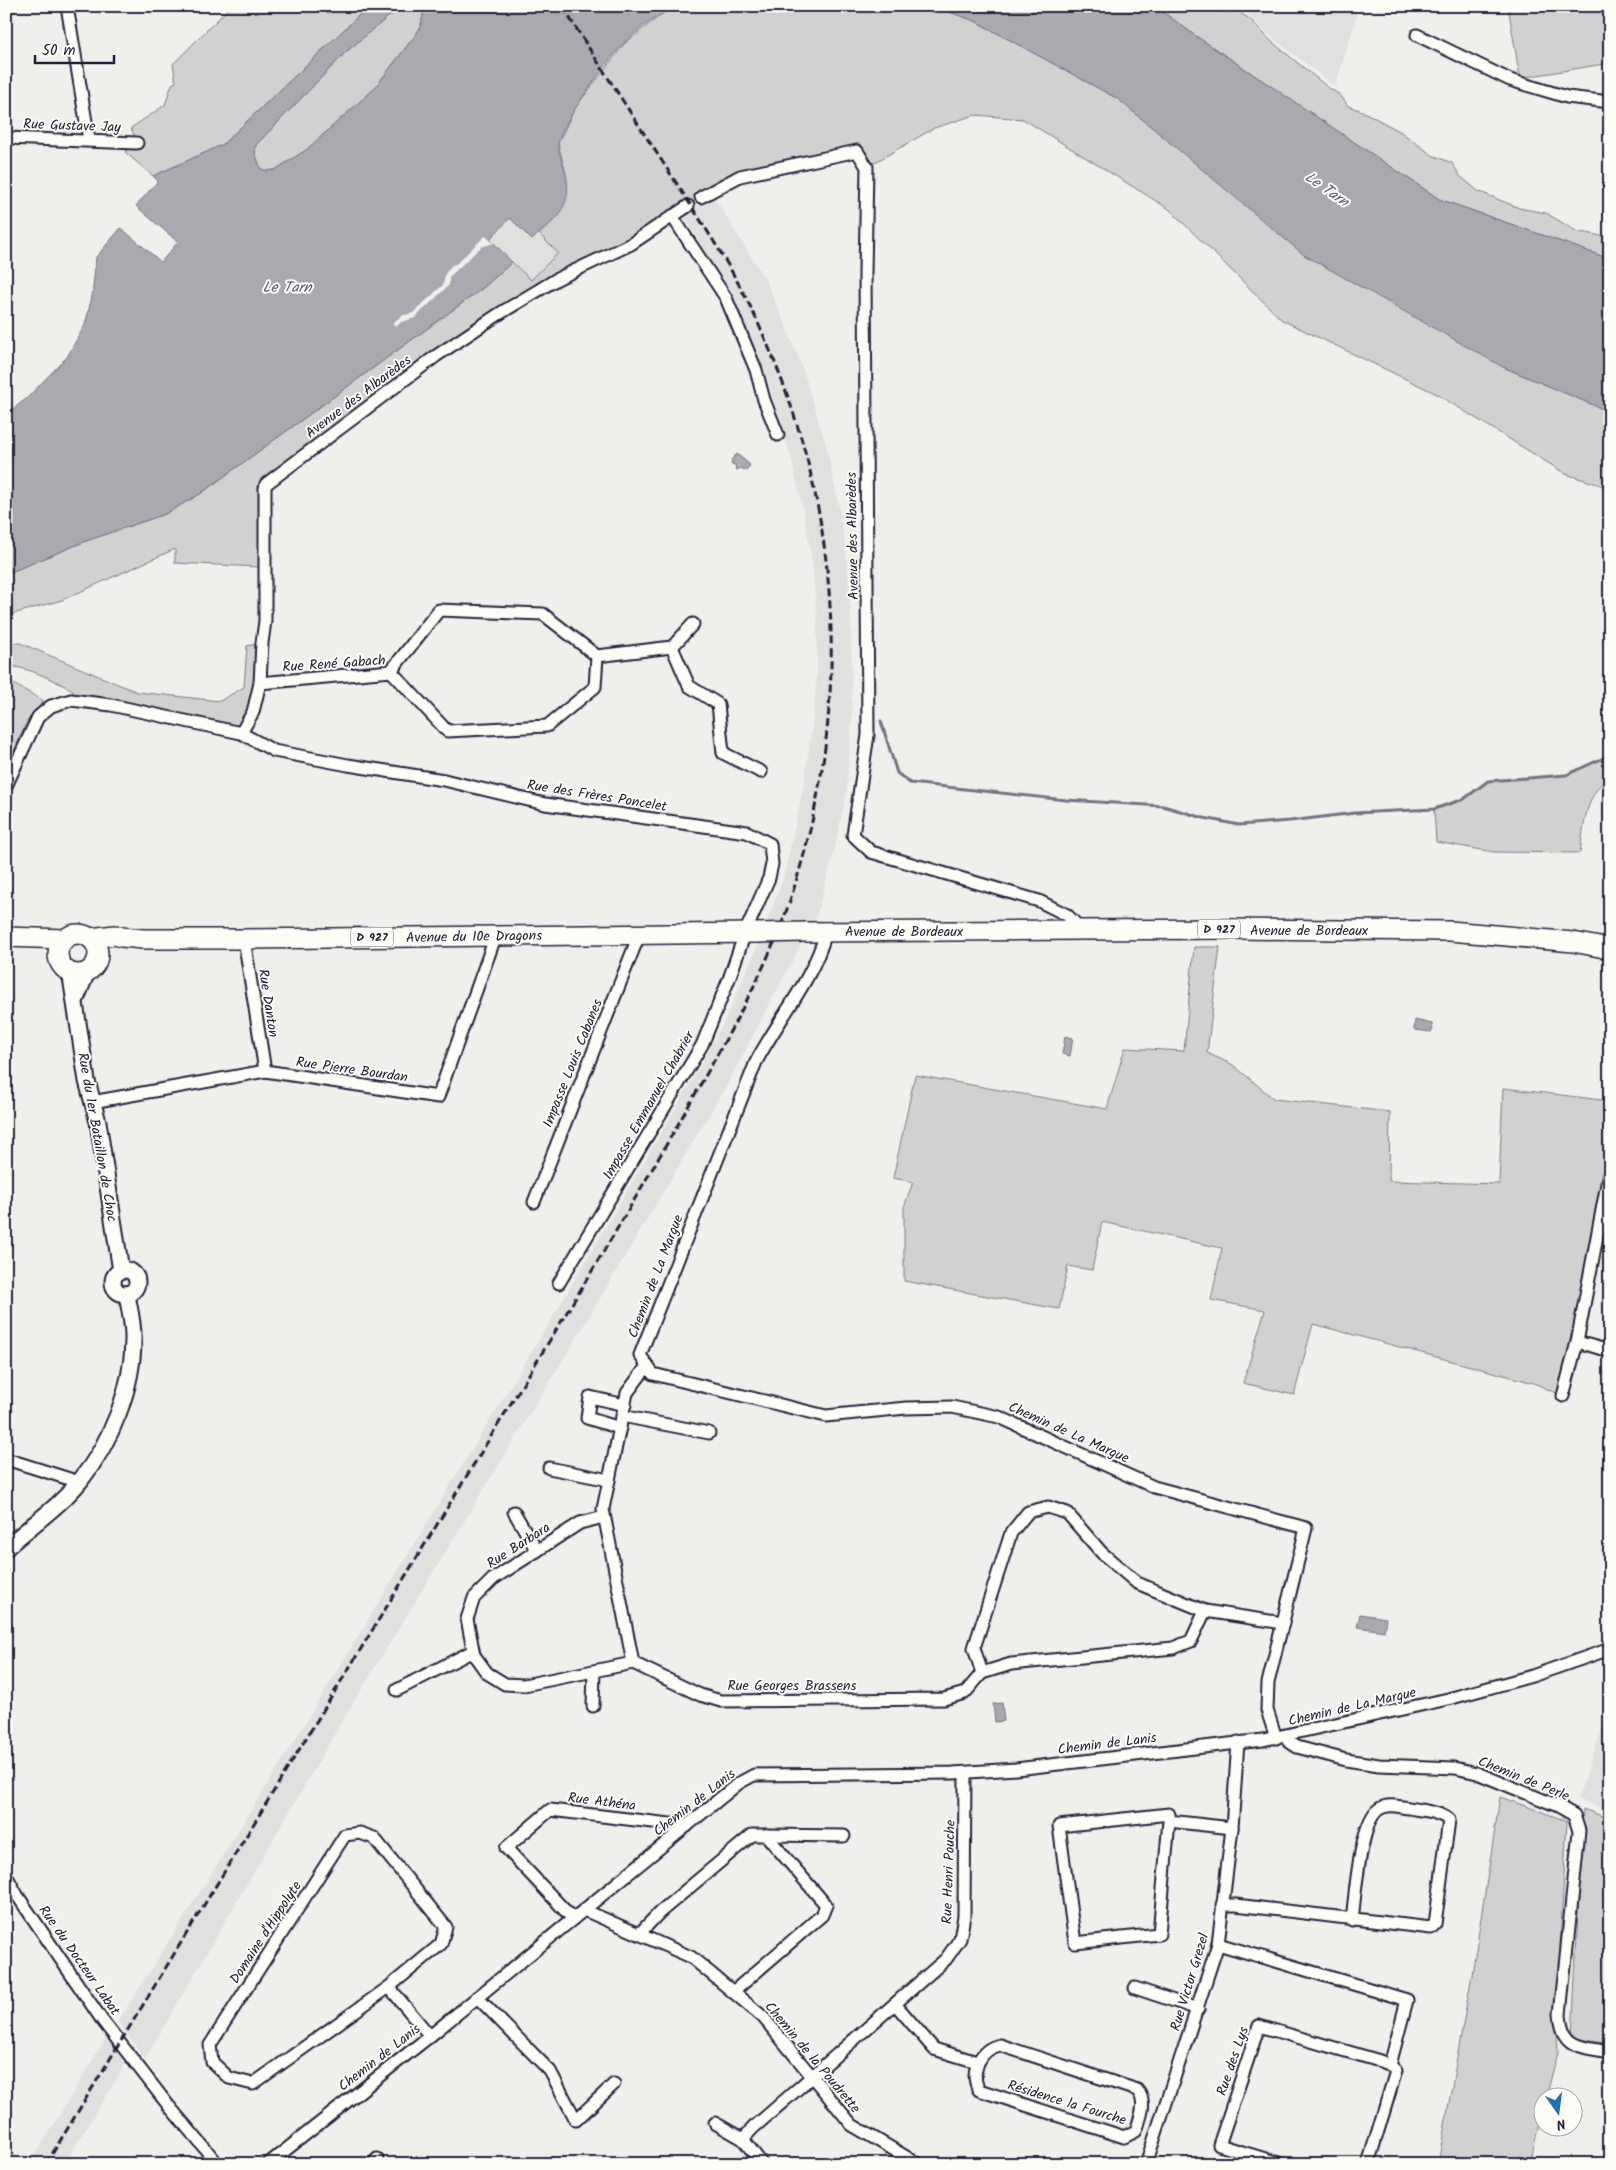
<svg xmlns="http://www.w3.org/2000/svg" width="1616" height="2170" viewBox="0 0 1616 2170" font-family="Kalam,sans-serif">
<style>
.built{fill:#e0e0df}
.green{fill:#d2d1d1;stroke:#7a7a86}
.water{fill:#a9a9b0;stroke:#737381}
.pier{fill:#f0efec}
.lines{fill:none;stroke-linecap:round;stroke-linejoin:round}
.stream{stroke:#737381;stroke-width:3}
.minor-casing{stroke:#22223b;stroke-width:15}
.tertiary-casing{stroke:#22223b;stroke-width:19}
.primary-casing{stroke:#22223b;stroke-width:22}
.minor{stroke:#fdfcf7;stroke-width:11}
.tertiary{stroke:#fdfcf7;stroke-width:15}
.primary{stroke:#fdfcf7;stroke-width:19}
.rail{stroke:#22223b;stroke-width:3;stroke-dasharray:8 4;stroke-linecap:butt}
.primary-bridge-casing{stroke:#22223b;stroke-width:22;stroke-linecap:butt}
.primary-bridge{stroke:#fdfcf7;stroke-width:19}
.labels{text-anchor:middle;stroke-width:4;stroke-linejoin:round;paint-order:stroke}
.shield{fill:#fdfcf7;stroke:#646373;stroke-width:1}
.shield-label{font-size:12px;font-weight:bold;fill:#22223b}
.street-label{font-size:14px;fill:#22223b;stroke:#fdfcf7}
.water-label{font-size:15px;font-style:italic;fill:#58586a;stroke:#fdfcf7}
</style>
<rect width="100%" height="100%" fill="#f0efec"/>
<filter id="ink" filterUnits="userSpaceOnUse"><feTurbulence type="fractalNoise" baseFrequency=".02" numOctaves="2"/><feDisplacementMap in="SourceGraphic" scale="10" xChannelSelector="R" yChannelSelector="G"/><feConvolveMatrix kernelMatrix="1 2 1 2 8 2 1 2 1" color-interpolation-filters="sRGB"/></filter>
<g filter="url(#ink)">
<g class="built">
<path d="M1241,6h119l-25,81 -72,-57z"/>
<path d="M714,197l52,84 18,40 19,49 23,75 14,66 7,49 4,60 1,99 -6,76 -12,57 -20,73h-49l18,-45 21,-96 9,-63 4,-48v-57l-5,-54 -8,-48 -13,-57 -29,-90 -41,-86 -39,-67z"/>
<path d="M510,218l22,22 7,-6 19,19 -27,27 -41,-41z"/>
<path d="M760,940l43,1 -74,140 -149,251 -239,391 -196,336 -27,-37 164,-261 272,-446 147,-250 27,-51z"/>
<path d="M1610,1707v105l-33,-13z"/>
<path d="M107,2036l19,28 -62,100h-34z"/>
</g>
<g class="green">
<path d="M231,6h138l-147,139 -69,31 -28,-24 12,-10 -6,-14 34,-23 7,-21 4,-2 -3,-18z"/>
<path d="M401,6h24l-4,19 -4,8 -43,56 -68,61 -31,20 -9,1 -5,-2 -6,-16 1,-8 90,-93z"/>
<path d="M679,6h253l43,15 143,78 60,50 325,218 107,45v76l-44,-14 -131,-81 -153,-73 -113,-111 -146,-90 -48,-4 -41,13 -67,39 -10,-16 -117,25 -31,16 -78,52 -132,70 -228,165 -6,85 -6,3 -84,-4v-14l-113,51 -56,16v-42l80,-33 79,-27 35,-20 283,-206 29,-26 19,18 27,-27 -19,-19 21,-19 6,-40 -8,-32 17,-35 50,-65 41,-32z"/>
<path d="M1155,6h61l8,7 16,-3v3l10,6 22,23 53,43 16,11 7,10 14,5 39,21 31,23 20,8 8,13 18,15 41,17 27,5 30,18 26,5 8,4v19l-171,-60 -246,-165z"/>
<path d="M1508,6h102v57l-90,15z"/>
<path d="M6,643h14l117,49 83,9 24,-14 3,-41 15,-3 -2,40 -19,50 -170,-33 2,-10c-21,-10 -43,-23 -67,-24z"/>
<path d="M10,682l34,19 -18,22 -20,48v-88z"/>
<path d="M1610,755v21c-25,18 -26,49 -30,77l-86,-1 -58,-10 -2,-33 30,-10 24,-18 78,-6z"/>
<path d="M1194,947h26l-13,106 26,12 41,34 116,13 -1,69 110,3 4,-96 107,13v74l-47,221 -29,-13 -221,-59 -19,71 -51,-12 22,-73 -54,-10 11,-52 -120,-26 -10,48 -24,-4 -9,43 -155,-28v-74l9,-25 -20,-4 22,-103 192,34 18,-61 59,3z"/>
<path d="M1500,1797l67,24 -11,197 2,34 -12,45 -2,1 -1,10 -13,56h-92l34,-189z"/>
<path d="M1583,1809l27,10v225l-38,-6z"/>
</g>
<g class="water">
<path d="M369,6h32l-55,46 -90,93 -1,8 6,16 5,2 9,-1 31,-20 68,-61 43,-56 4,-8 4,-19h254c-19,7 -39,22 -54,36 -14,14 -66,84 -67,102 0,9 6,20 8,30 7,36 -11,44 -34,66l-22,-22 -20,21 22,23 -29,26 -283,206 -35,20 -79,27 -80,33v-160l20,-15 41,-42 18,-32 7,-28 4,-40 25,-29 40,34 17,-20 -42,-36 22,-25 -5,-5 69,-31z"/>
<path d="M932,6h223l38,28 246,165 171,60v153l-107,-45 -199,-112 -186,-156 -143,-78z"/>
<path d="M737,454l13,11 -4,6 -5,-3 -5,2 -1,-5 -4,-1 1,-5z"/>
<path d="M1415,1020l17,4 1,6 -2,2 -17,-2z"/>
<path d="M1065,1036l8,2 -3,18 -8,-2z"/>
<path d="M1360,1614l26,4 -2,13 -27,-4z"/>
<path d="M1002,1703l2,18 -9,1 -2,-18z"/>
</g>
<path class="pier" d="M485,236l9,7 -13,4 -32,30v8l-34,33 -14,4 -5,5 -4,-3 9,-8 12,-3 30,-28 2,-11 7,-9 4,-1z"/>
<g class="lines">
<path class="stream" d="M881,721l16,52 13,10 156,17 97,6 41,12 35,7 51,-4 65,-8 79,-4 30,-10 24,-18 78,-6 44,-20"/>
<defs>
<g id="minor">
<path d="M67,6l22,134"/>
<path d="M1417,35l93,45 57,17 43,5"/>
<path d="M6,138l131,5"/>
<path d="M701,197l39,-21 117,-25 10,16 -2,106 3,462 -15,100 18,17 168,49 28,14 15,15"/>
<path d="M672,216l54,82 30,72 8,30 14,35"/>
<path d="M693,624l-21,23 17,39 29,18 5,49 38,19"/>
<path d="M391,671l48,-61 104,4 54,42"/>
<path d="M260,683l131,-12 56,60 100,-5 48,-39 2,-31 75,-9"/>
<path d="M241,733l12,-21 7,-29 2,-40 3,-22v-132l1,-5 170,-128 63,-42 58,-35 74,-35 57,-38"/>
<path d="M6,786l32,-69 13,-11 20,-6 40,5 130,28 33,18 74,14 96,15 101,24 202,28 23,12 2,20 -3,14 -24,55 -16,46 -27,66 -143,238"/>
<path d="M826,932c-13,48 -47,86 -70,130l-116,293 13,19 173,42 80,-8 46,-1 47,10 155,70 152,41 -38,155 -1,27 9,28"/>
<path d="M244,939l21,132"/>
<path d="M92,1102l173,-31 173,26 58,-162"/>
<path d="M534,1202l105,-267"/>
<path d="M1577,1342l33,9"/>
<path d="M647,1366l-20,27 -24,116 30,154 67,32 21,6 223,-2 21,-6 17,-20 29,-9 162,-16 18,-7 14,-30"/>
<path d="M1563,1396l14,-54 33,-174"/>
<path d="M622,1416l87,17"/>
<path d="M620,1428l-33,-10 3,-21 35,8"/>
<path d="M6,1459l73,23"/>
<path d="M549,1468l60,12"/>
<path d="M514,1512l23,39"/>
<path d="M604,1517l-24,6 -87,56 -19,19 -7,21 7,36 13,18 18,11 19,1 109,-22"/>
<path d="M982,1673l-8,-25 37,-115 17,-21 20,-5 19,6 35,40 35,30 68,28 78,12"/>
<path d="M397,1690l76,-39"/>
<path d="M593,1706l1,-35"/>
<path d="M1286,1736l2,5 9,6 49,13 33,5 76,3 22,5 81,33 16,9 5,16 -19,183c2,34 22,33 50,38"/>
<path d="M1169,1821l-10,113 -84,9 -16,-117 110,-12v7l63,7"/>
<path d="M766,1835l78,1"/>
<path d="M6,1875l11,20 85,125 66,85 50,59"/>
<path d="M1222,1905h14l195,23 4,-4 14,-104c-11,-9 -26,-9 -40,-12 -10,-1 -20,-5 -30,1 -19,12 -24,88 -27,111"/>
<path d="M584,1910l107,47 72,60 89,108 66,39"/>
<path d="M573,1919l-67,-71 44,-38 137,16"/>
<path d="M639,1934l21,-22 92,-77h14l60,70 -4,10 -89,77"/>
<path d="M1218,1944l189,56 -17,65"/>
<path d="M389,1987l-136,97 -24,-6 -17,-16 -2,-17 135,-210 15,-2 14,5 72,89 -5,17 -52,43 41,49"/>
<path d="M1135,1988l63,21"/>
<path d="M477,1997l73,74 26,49 38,-36"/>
<path d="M896,2005l38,44 43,13"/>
<path d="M1000,2045l137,45c11,12 3,28 -1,41l-12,6 -145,-47c-10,-18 1,-41 21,-45z"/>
<path d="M715,2123l28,16 19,25"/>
<path d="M743,2139l10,-11 193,-169 14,-20 4,-23 1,-143"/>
<path d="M268,2164l162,-128 309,-253 15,-8 199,-2 63,-4 247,-29 185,-41 84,-23 78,-27"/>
<path d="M373,2164l4,-5"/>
<path d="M1146,2164l72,-220 14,-116 6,-86"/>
<path d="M1282,2164l-63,-19 40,-119 121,35 10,4 6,6 -28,93"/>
</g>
<g id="tertiary">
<path d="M68,971l3,6 16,104 11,41 23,149"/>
<path d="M76,999l11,-27"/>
<circle cx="125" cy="1282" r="12"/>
<path d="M6,1548c24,-22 54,-42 74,-67 31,-39 54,-94 53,-145 0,-14 -4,-28 -6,-42"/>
</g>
<g id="primary">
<path d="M806,932l422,-3 222,2 123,11 37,7"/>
<circle cx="78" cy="954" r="20"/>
<path d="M6,937l59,2"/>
<path d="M90,938l25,-3 7,2 21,2h101l512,-6"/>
</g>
</defs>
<use href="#minor" class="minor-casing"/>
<use href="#tertiary" class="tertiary-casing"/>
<use href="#primary" class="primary-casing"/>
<use href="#minor" class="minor"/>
<use href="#tertiary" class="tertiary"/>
<use href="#primary" class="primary"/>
<path class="rail" d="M46,2164c157,-258 315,-515 472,-772 60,-97 119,-195 175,-294 34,-61 69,-120 93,-186 46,-131 58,-272 31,-409 -13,-67 -37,-135 -67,-197 -21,-43 -49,-85 -75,-125 -38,-58 -76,-117 -113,-175"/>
<defs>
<path id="primary-bridge" d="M756,933l50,-1"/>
</defs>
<use href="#primary-bridge" class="primary-bridge-casing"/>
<use href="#primary-bridge" class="primary-bridge"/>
</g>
</g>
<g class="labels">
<g class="shield">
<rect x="1198" y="919.5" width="42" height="19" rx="4"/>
<rect x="351" y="927.5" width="42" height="19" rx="4"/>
</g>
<g class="shield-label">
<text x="1219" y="933">D 927</text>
<text x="372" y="941">D 927</text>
</g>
<g class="street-label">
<text transform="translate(72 125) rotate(2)" y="5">Rue Gustave Jay</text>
<text transform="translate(358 396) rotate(-37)" y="5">Avenue des Albarèdes</text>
<text transform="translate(852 536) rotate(-91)" y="5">Avenue des Albarèdes</text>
<text transform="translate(334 663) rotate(-4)" y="5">Rue René Gabach</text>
<text transform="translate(597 795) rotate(9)" y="5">Rue des Frères Poncelet</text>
<text x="1309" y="935">Avenue de Bordeaux</text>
<text x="904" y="936">Avenue de Bordeaux</text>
<text transform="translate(474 936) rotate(-1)" y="5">Avenue du 10e Dragons</text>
<text transform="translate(269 1003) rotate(81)" y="5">Rue Danton</text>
<text transform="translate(572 1063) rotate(-68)" y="5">Impasse Louis Cabanes</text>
<text transform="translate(352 1069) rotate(8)" y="5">Rue Pierre Bourdan</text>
<text transform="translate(648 1105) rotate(-60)" y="5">Impasse Emmanuel Chabrier</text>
<text transform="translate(98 1137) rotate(80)" y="5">Rue du 1er Bataillon de Choc</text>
<text transform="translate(655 1276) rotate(-69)" y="5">Chemin de La Margue</text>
<text transform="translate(1069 1432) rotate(24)" y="5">Chemin de La Margue</text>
<text transform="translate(518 1545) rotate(-33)" y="5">Rue Barbara</text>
<text x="792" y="1690">Rue Georges Brassens</text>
<text transform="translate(1352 1706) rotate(-13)" y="5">Chemin de La Margue</text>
<text transform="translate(1107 1743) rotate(-7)" y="5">Chemin de Lanis</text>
<text transform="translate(1524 1778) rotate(22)" y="5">Chemin de Perle</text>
<text transform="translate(602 1801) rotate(7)" y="5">Rue Athéna</text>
<text transform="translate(694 1802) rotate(-38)" y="5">Chemin de Lanis</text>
<text transform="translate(948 1872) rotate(-88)" y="5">Rue Henri Pouche</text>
<text transform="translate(265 1932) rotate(-57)" y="5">Domaine d'Hippolyte</text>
<text transform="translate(80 1960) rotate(55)" y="5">Rue du Docteur Labat</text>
<text transform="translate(1189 1982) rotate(-73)" y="5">Rue Victor Grezel</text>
<text transform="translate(379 2057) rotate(-38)" y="5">Chemin de Lanis</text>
<text transform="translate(813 2057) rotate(50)" y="5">Chemin de la Poudrette</text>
<text transform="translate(1232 2061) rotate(-71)" y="5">Rue des Lys</text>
<text transform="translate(1067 2102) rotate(17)" y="5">Résidence la Fourche</text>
</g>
<g class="water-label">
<text transform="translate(1327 189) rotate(35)" y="5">Le Tarn</text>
<text x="287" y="292">Le Tarn</text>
</g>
</g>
<rect width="1616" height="2170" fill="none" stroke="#fdfcf7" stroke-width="25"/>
<rect x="12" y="12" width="1591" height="2145" fill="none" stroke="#22223b" stroke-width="2" filter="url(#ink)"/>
<g transform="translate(1558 2112) rotate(166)"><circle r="24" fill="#fdfcf7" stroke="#a5a5ac"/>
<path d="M0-4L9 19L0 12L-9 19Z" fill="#1f6fb2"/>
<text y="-8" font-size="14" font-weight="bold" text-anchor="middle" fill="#22223b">N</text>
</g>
<path d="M35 55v8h79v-8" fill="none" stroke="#22223b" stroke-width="2.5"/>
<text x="42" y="55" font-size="15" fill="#22223b" stroke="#fdfcf7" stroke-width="4" paint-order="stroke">50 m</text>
</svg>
